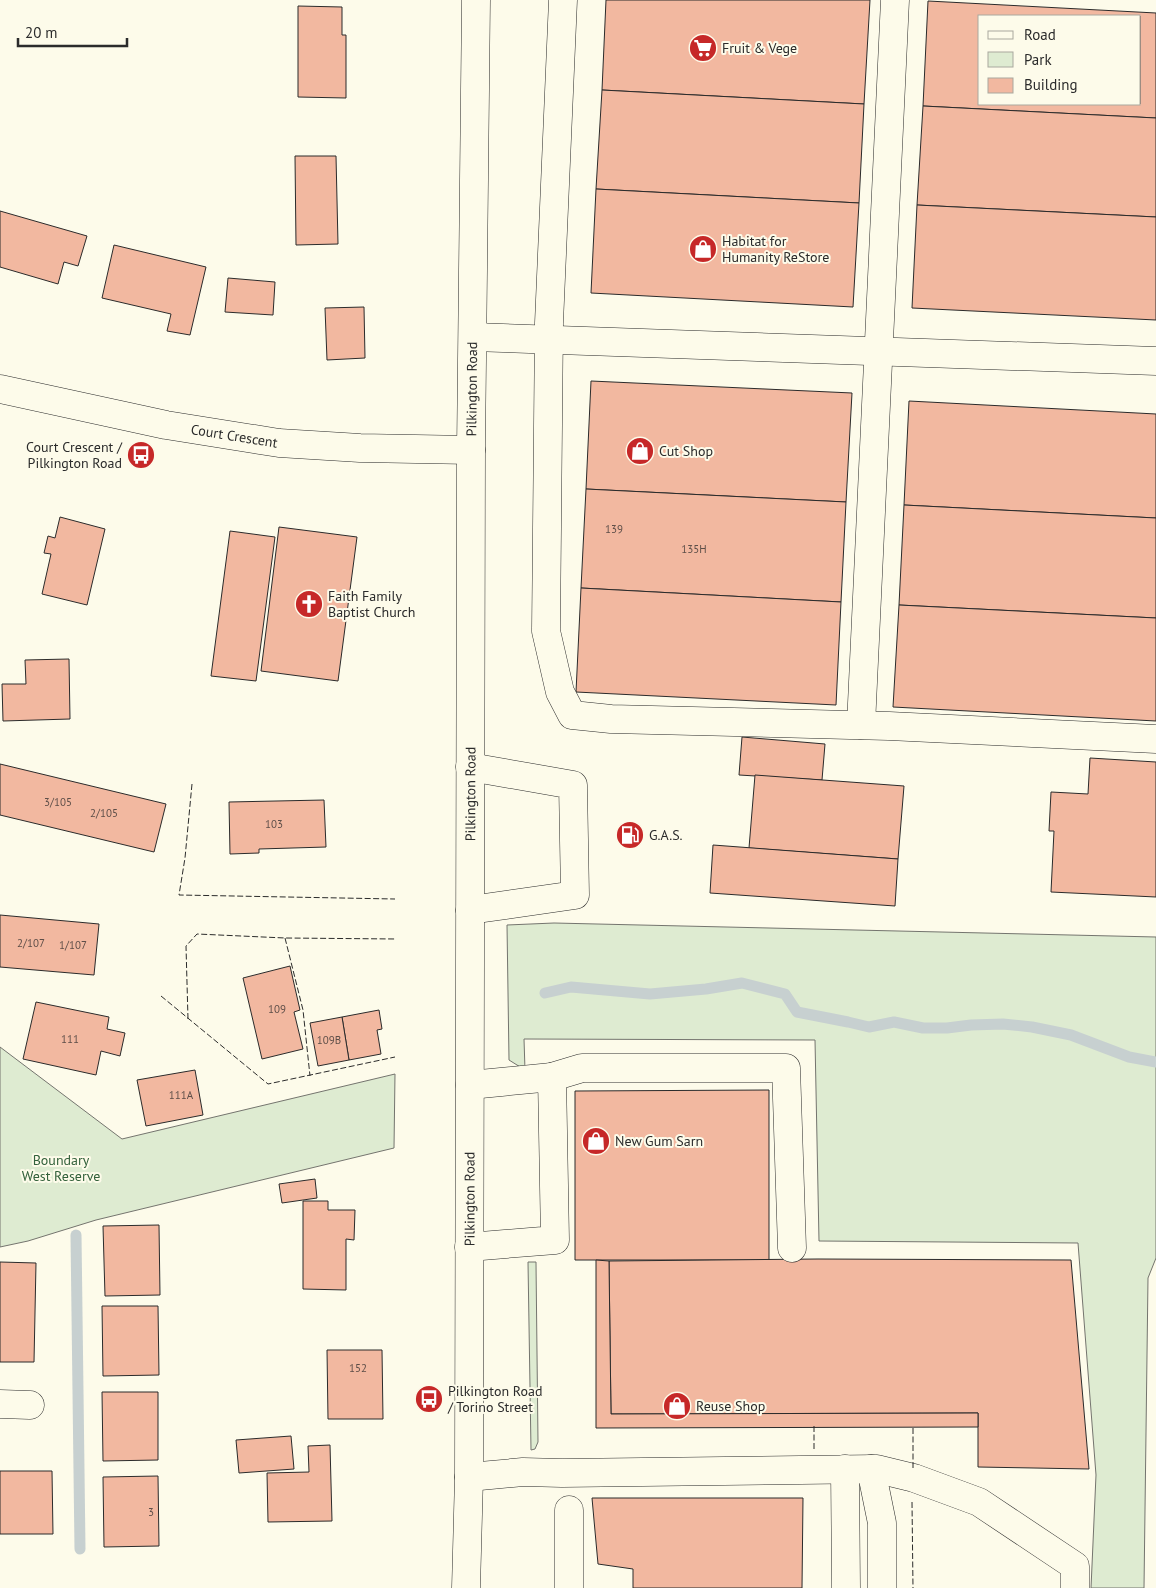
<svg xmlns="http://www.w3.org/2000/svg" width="1156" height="1588" viewBox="0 0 1156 1588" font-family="'PT Sans',sans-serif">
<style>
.green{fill:#deebd1;stroke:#74746e}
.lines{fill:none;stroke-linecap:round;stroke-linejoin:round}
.stream{stroke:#c7d0d0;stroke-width:11}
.building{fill:#f2b8a0;stroke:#2b2b2b;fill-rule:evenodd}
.minor-casing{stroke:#2b2b2b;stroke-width:29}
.major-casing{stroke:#2b2b2b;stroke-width:29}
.minor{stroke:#fdfbea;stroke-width:28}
.major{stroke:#fdfbea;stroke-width:28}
.fence{stroke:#2b2b2b;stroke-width:1;stroke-dasharray:6 2.5;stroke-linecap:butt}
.labels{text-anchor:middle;stroke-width:4;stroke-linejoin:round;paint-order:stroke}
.number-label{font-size:11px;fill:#5d4e48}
.poi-label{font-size:14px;fill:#2b2b2b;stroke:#fdfbea;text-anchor:start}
.street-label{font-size:14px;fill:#2b2b2b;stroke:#fdfbea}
.park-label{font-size:14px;fill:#34623c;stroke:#fdfbea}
</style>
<rect width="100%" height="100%" fill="#fdfbea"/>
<g class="green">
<path d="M554,923l602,14v321l-8,20 -4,310h-53l5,-113 -18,-232 -259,-2 -4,-201 -291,-1 1,31 -16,-10 -2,-135z"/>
<path d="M0,1047l122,92 273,-65 -1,74 -298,72 -68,21 -28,6z"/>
<path d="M528,1262h8l2,180 -3,7 -4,1z"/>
</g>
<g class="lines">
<g class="stream">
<path d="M545,993l26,-6 79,7 56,-5 36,-6 43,11 12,18 51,10 21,5 25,-5 29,6h24l24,-3 32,-1 29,3 39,8 58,22 27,5"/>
<path d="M76,1235l4,314"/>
</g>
</g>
<g class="building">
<path d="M606,0h264l-6,104 -262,-14z"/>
<path d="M928,1l228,12v105l-233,-12zM980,16h160v88h-160z"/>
<path d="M298,6l44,1v28h4v63l-48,-1z"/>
<path d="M602,90l262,14 -5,99 -263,-14z"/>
<path d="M923,106l233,12v99l-239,-12z"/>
<path d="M295,156h41l2,88 -42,1z"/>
<path d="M596,189l263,14 -6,104 -262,-14z"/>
<path d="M917,205l239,12v103l-244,-12z"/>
<path d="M0,211l87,25 -9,30 -14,-4 -6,22 -58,-17z"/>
<path d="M114,245l92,22 -16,68 -23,-4 4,-17 -69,-16z"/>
<path d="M228,278l47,4 -2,33 -48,-3z"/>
<path d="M364,307l1,51 -38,2 -2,-52z"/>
<path d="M591,381l261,12 -6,109 -260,-13z"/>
<path d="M909,401l247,13v104l-252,-13z"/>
<path d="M586,489l260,13 -5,100 -260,-14z"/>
<path d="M904,505l252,13v100l-257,-13z"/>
<path d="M60,517l45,12 -18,76 -45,-11 9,-40 -7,-1 4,-17 7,2z"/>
<path d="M279,527l78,10 -19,144 -77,-10z"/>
<path d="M230,531l45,6 -19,144 -45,-5z"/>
<path d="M581,588l260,14 -5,103 -260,-13z"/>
<path d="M899,605l257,13v103l-263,-14z"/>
<path d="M69,659l1,60 -67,2 -1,-37h24l-1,-24z"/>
<path d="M742,737l83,7 -3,36 -83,-5z"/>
<path d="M1090,758l66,4v135l-105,-5 3,-61h-5l2,-39 37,2z"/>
<path d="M0,764l166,40 -12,48 -154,-37z"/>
<path d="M755,775l149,11 -6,73 -149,-11z"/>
<path d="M324,800l2,47 -67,2v4l-29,1 -1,-52z"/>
<path d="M713,845l185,14 -3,47 -185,-13z"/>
<path d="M0,915l99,9 -5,51 -94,-8z"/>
<path d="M290,966l10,44 -6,2 9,37 -41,10 -19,-81z"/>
<path d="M36,1002l73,15 -2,12 18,4 -5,23 -19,-5 -5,24 -73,-16z"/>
<path d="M379,1010l3,19 -5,1 4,24 -32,6 -7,-43z"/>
<path d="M342,1017l7,43 -31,6 -8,-43z"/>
<path d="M195,1070l8,45 -57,11 -9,-46z"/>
<path d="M769,1090v170h-194v-169z"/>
<path d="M315,1179l2,19 -35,5 -3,-19z"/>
<path d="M303,1201h25v9h27l-1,30 -8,-1v51l-43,-1z"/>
<path d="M159,1225l1,70 -55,1 -2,-70z"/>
<path d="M818,1259l253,1 18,209 -111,-2v-54l-367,1 -2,-153z"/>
<path d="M596,1260l13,1 2,153 367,-1v14l-382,1z"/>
<path d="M0,1262l36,1 -2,99h-34z"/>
<path d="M102,1306h56l1,69 -56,1z"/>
<path d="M327,1350h55l1,69h-55z"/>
<path d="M102,1392h56v68l-55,1z"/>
<path d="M291,1436l3,33 -55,4 -3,-33z"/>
<path d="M330,1445l2,76 -64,1 -1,-49 42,-1 -1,-26z"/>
<path d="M0,1471h52l1,63h-53z"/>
<path d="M158,1476l1,70 -55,1 -1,-70z"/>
<path d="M592,1498h211l-1,90h-169v-19l-35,-5z"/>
</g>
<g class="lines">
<defs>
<g id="minor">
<path d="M563,0l-14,323 -3,308 14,61 12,23 39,4 278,7 267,13"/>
<path d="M473,337l683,24"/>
<path id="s1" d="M0,389l166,36 113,18 81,5 111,2"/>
<path d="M861,725l34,-725"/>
<path d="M470,910l105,-15 -2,-110 -103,-18"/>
<path d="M552,1077l30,-9h204l6,180"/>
<path d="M469,1247l86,-7 -3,-163 -82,8"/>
<path d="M0,1404l30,1"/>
<path d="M845,1469l1,119"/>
<path d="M871,1469l11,54v65"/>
<path d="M469,1477l54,-5 39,1 315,-4 37,9 65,24 96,64v22"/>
<path d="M569,1510v78"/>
</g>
<g id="major">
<path id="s2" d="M466,1588l3,-111 2,-1027 5,-450"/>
</g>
</defs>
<use href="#minor" class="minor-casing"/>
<use href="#major" class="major-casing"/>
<use href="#minor" class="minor"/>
<use href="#major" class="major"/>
<g class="fence">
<path d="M192,784l-7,74 -6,37 216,4"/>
<path d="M285,938l18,72 7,66"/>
<path d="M161,996l107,88 127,-27"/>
<path d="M188,1019l-2,-73 11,-12 88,4 111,1"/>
<path d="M814,1426v23"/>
<path d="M913,1468v-40"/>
<path d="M912,1502l1,86"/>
</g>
</g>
<defs>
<symbol id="supermarket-disc" viewBox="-11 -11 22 22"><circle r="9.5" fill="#c62828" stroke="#fdfbea"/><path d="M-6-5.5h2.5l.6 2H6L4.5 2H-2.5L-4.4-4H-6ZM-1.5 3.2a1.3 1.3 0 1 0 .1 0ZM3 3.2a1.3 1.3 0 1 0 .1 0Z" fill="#fff"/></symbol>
<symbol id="shop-disc" viewBox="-11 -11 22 22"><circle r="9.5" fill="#c62828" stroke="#fdfbea"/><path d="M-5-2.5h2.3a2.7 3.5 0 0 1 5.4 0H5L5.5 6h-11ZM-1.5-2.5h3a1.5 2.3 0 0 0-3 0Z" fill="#fff"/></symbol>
<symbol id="bus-disc" viewBox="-11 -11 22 22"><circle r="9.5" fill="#c62828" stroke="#fdfbea"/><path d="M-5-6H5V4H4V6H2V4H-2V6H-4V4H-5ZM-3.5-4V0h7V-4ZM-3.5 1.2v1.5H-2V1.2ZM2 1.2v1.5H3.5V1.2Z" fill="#fff"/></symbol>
<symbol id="church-disc" viewBox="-11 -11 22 22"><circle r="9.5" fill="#c62828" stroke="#fdfbea"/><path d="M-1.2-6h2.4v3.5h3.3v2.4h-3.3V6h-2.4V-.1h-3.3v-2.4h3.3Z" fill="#fff"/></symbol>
<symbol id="fuel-disc" viewBox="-11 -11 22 22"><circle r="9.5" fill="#c62828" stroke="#fdfbea"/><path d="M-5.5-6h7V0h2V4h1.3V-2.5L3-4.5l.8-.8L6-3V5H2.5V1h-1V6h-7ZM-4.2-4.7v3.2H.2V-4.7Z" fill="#fff"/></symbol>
</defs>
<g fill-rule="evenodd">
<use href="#supermarket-disc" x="687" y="32" width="32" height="32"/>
<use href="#shop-disc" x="687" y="233" width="32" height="32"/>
<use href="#shop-disc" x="624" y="435" width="32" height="32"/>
<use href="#bus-disc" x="125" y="439" width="32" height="32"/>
<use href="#church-disc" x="293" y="588" width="32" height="32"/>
<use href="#fuel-disc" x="614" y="819" width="32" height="32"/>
<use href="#shop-disc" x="580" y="1125" width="32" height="32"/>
<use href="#bus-disc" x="413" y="1383" width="32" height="32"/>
<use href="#shop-disc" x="661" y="1390" width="32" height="32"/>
</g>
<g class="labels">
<g class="number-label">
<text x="614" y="533">139</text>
<text x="694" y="553">135H</text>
<text x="58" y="806">3/105</text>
<text x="104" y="817">2/105</text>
<text x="274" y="828">103</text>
<text x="31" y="947">2/107</text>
<text x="73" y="949">1/107</text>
<text x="277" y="1013">109</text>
<text x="70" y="1043">111</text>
<text x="329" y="1044">109B</text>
<text x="181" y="1099">111A</text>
<text x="358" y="1372">152</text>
<text x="151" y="1516">3</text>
</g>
<g class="poi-label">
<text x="722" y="53">Fruit &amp; Vege</text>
<text x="722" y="246">Habitat for<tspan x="722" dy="16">Humanity ReStore</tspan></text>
<text x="122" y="452" text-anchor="end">Court Crescent /<tspan x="122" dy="16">Pilkington Road</tspan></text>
<text x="659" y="456">Cut Shop</text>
<text x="328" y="601">Faith Family<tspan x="328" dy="16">Baptist Church</tspan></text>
<text x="649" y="840">G.A.S.</text>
<text x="615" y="1146">New Gum Sarn</text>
<text x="448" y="1396">Pilkington Road<tspan x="448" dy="16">/ Torino Street</tspan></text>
<text x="696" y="1411">Reuse Shop</text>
</g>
<g class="street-label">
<text dy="5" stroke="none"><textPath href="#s2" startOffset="1199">Pilkington Road</textPath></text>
<text dy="5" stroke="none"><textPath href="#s1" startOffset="239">Court Crescent</textPath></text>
<text dy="5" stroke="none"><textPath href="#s2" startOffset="794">Pilkington Road</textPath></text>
<text dy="5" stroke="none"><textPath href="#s2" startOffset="389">Pilkington Road</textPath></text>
</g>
<g class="park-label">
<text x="61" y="1165">Boundary<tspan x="61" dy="16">West Reserve</tspan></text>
</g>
</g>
<rect x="978" y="15" width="162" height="90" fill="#fdfbea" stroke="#a9a89e"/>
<rect x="988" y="31" width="25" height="8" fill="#fdfbea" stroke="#a9a89e"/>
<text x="1024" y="40" font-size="15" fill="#2b2b2b">Road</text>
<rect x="988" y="52" width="25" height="15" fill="#deebd1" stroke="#a9a89e"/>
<text x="1024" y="65" font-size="15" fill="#2b2b2b">Park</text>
<rect x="988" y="78" width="25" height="15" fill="#f2b8a0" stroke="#a9a89e"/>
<text x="1024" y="90" font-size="15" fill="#2b2b2b">Building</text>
<path d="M18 38v8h109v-8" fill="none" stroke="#2b2b2b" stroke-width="2.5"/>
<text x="25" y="38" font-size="15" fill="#2b2b2b" stroke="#fdfbea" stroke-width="4" paint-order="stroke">20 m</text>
</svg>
